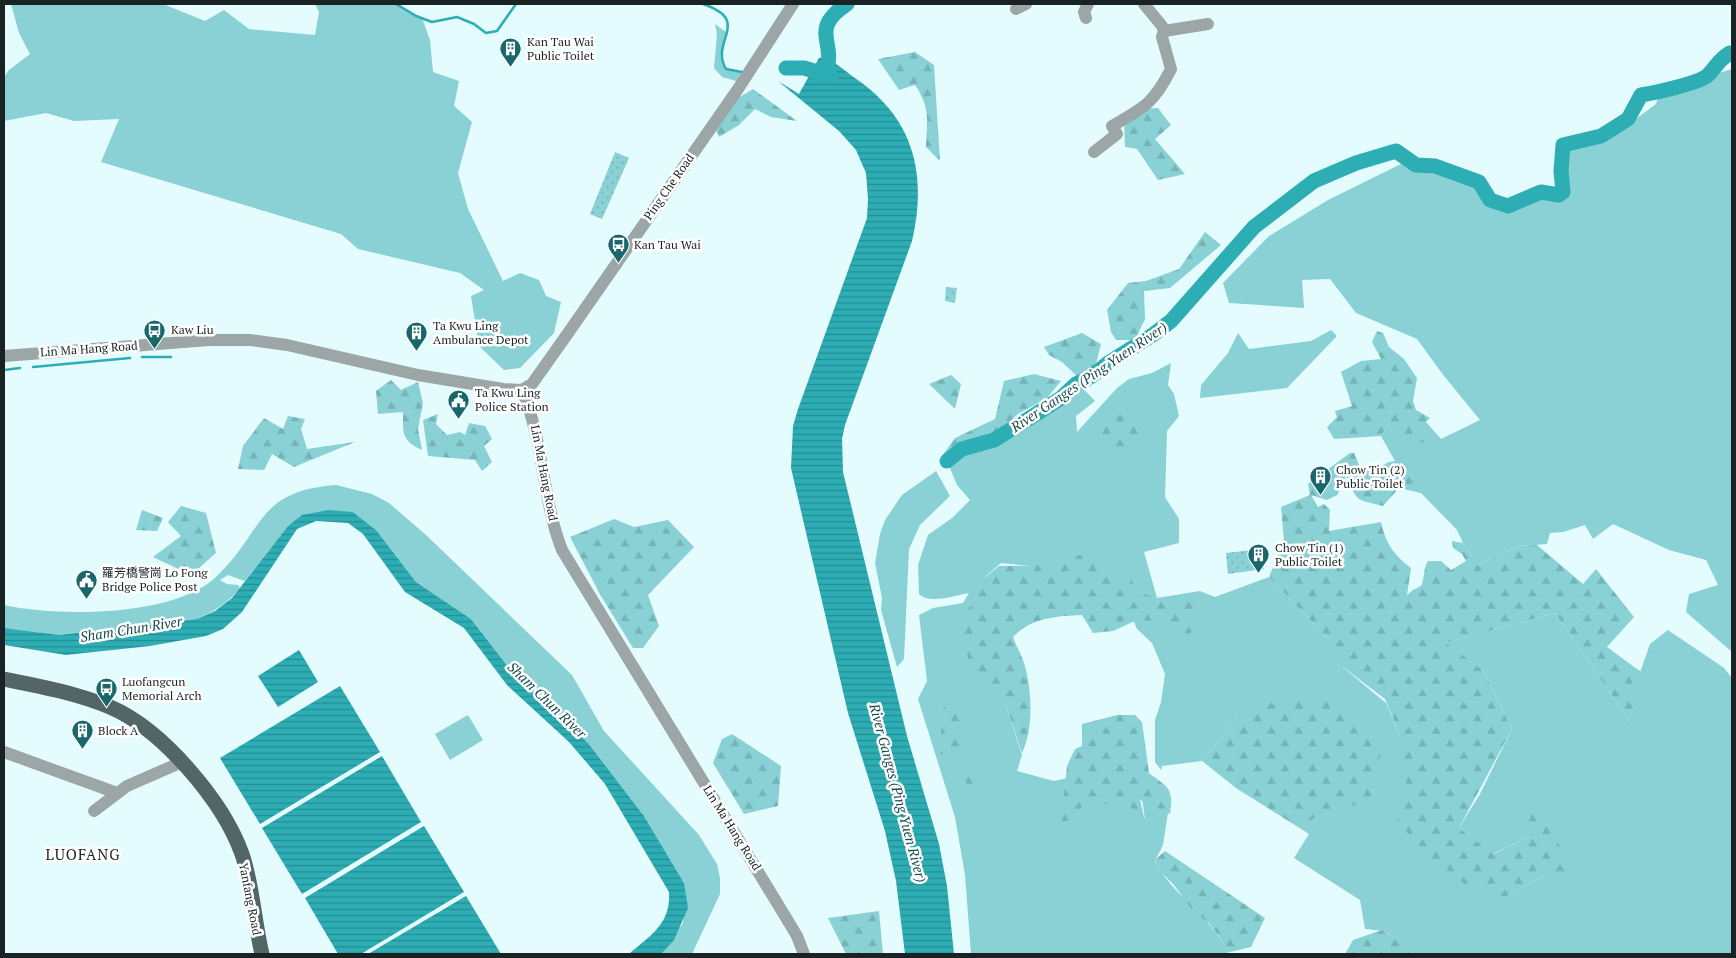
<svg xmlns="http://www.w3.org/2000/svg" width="1736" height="958" viewBox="0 0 1736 958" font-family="'PT Serif','Noto Sans SC',serif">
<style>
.grass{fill:#89d1d5}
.forest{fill:url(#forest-firs)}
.park{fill:url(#park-dots)}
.water{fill:url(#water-rules)}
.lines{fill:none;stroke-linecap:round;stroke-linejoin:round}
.stream{stroke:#2dadb4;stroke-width:2.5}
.river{stroke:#2dadb4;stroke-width:15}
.minor{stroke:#9ca6a7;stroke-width:12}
.major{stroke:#536565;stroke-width:15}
.labels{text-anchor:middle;stroke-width:5;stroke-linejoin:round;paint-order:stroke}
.poi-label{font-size:12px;fill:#1a2323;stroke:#fff;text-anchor:start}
.street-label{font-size:12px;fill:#1a2323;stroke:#fff}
.water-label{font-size:14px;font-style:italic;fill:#164b4e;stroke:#fff}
.quarter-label{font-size:15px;letter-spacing:1px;fill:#1a2323;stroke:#fff}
</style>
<defs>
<pattern id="forest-firs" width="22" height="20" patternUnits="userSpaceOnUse" patternTransform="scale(1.25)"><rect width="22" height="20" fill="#89d1d5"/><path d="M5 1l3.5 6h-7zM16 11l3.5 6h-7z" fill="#76b3b7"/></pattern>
<pattern id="park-dots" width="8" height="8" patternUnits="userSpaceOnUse" patternTransform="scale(1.25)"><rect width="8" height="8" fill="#89d1d5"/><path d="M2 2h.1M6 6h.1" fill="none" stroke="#76b3b7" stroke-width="1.8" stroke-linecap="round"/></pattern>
<pattern id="water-rules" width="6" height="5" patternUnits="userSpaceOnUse" patternTransform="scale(1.25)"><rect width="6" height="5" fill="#2dadb4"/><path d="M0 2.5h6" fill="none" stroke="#268c92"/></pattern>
</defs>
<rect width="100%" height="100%" fill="#e4fcfd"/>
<g class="grass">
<path d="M11,4h152l42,17 19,-11 25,19 66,6 4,-23 -4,-8h83l24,14 8,22 3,32 26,9 -5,25 18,16 -14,51 10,36 35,72 17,-8 19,7 7,16 15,6 -7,31 -34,35 -16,2 -25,-24 -8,-50 13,-6 -24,-17 -102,-24 -17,-15 -240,-72 18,-43 -45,2 -28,-8 -42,8v-44l5,-7 21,-16 -11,-21z"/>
<path d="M715,24l11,8 -4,24v7l4,6 16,3 -6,9 -14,-4 -8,-9 3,-34z"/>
<path d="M1732,69v583l-46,-40 3,-18 29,-9 -12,-25 -37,-10 -56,-26 -20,15 -8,-14 -22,7 -13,1 -3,11 -27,2 -42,19 -15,-22 -6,-13 -36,-37 -5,-21 -21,-11 -14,-25 6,-10 33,1 5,-6 16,18 39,-19 -36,-44 -27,-37 -61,-26 -26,-34 -28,1 2,28 -75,-5 -6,-20 46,-47 59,-36 73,-36 19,1 59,17 11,18 14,5 37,-13h22v-41l12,-10 12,3 38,-17 31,-23 4,-13z"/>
<path d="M1331,330l6,6 -50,52 -87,10 1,-13 27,-32 10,-20 11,16 62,-8z"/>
<path d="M1171,363l-3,22 6,9 5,22 -12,15 -2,66 14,22v24l-35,9 13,46 43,-7 15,6 54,-20 60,63 10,24 47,39 15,35 103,160 39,-22 -14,-39 -37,17 -33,-26 21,-34 32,-65 -29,-59 -38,-27 110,-30 77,111 4,-40 14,-40 18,-14 56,38 8,10v276h-317l-31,-23 -19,-2 -5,-29 -66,-42 15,-24 -11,-7 34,-23 -94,-88 -36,45 -40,5 -1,4 -6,-8v-42l6,-18 4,-28 -13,-31 -15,-14 -23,-55 -113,-11 -16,14 20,126 17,52 -5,16 37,10 14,-3 59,20 18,22 -3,-23 26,16 -5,32 -8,16c12,24 33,40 51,59 8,10 16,21 24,32l-8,2h-251l-6,-79 -10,-58 -37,-118 9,-18 -8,-66 14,-7 30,-5 6,-10c-14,2 -38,12 -50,1l-1,-29 10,-30 24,-17 18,-18 -13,-15 -10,-24 15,-12 32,-9 64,-40 15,-22 22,23 -19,15 1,16 40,-44 12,-9 23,-6z"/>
<path d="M936,471l14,25 -30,29 -11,24 -5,110 -7,8 -16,-57 1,-12 -7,-35 5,-29 5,-14 17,-25z"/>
<path d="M336,485l36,9 17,9 37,32 146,140 32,56 95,104 18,29 3,14v16l-28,60h-31l22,-31 1,-40 -40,-67 -56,-73 -79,-75 -38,-49 -55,-37 -40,-52 -23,-18 -64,13 -44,56 -17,-6 -8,5 7,4 11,1 2,3c-12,15 -26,23 -43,31l-139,16 -54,-7v-23c54,12 170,12 212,-28 49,-46 39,-86 120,-92z"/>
<path d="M468,715l15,25 -33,20 -15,-26z"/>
</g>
<g class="forest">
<path d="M915,52l19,13 6,96 -14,-14c1,-27 5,-38 -11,-62l-16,5 -21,-31z"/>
<path d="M753,89l44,32 -26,-4 -16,-8 -16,16 -20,12 -4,-10 18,-26z"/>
<path d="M1158,108l13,17 -16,14 30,35 -27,6 -21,-31 -12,-2 -1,-27 9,-11z"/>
<path d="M1205,232l16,13 -51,43 -26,3 1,28 -10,21h-19l-5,-8 -4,-22 21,-27 18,-2 33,-12z"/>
<path d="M1377,331l6,2 6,14 15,12 13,19 -4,23 3,9 14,8 -10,9 5,15 -11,2 -16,-17 -11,-1 -6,10 -47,3 -7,-12 10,-10 -2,-6 17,-5 -11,-34 20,-11 20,-2 -9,-17z"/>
<path d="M1082,333l19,11 -11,44 -28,-26 -13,-7 -5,-8z"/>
<path d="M1034,374l27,7 -14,17 -29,16 -19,17 -57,25 13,-18 40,-19 9,-38z"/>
<path d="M951,375l10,9 -6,25 -26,-25z"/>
<path d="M391,380l10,10 17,-8 5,21 -5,26 4,21c-21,-9 -19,-18 -19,-38l-25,2 -2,-23z"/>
<path d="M1114,408l28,23 -10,24 -35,-4 3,-26z"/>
<path d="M438,414l-2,10 11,11 13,-3 5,3 4,-12 16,3 7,13 -8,7 8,16 -10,9 -7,-11 -47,-4 -5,-36z"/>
<path d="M288,416l17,3 -4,10 6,20 48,-7 -61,25 -22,-13 -8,16 -26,-1 5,-23 21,-28 19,11z"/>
<path d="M1350,453h4l5,12 11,7 19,-10 13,-2 16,14 3,19 -22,-5 -16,18c-29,-7 -25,-4 -37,-30l-9,19 -10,5 -16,-5 7,12 6,-3 6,6 -1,21 52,-9c5,22 12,32 30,46l-4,27 6,-5 8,-4c4,-8 2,-17 7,-25h13l10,9 15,-9 -4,-7 -9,-6 -1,-7 11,2 15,22 42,-19 17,-1 46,39 13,-15 38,48 -27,30 34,25 -9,52 -77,-111 -109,30 37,27 29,59 -53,99 34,26 36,-17 1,-35 34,50 4,36 -25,-12 -39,22 -38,-13 -45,-35 -24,-30 11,-22 -7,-60 -16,-39 -46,-35 -12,-23 2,-1 -60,-63 15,-36 -3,-34 29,-12 -2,-11z"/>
<path d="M181,506l25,7 10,40 -25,22 -38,-18 28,-21 -13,-14z"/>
<path d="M142,510l21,8 -6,13 -21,-1z"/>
<path d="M614,519l20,8 34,-7 26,27 -46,48 11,31 -16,22h-10l-32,-52 -31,-59z"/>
<path d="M1079,555l28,7 6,7 16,6 9,17 19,6 30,-2 10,11 1,21 -10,6 -33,-13 -18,-1 -24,11 -20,2 -11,-18c-26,1 -51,3 -69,22 3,9 8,17 11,26 8,26 10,65 -2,90l-17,-50c-37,-23 -42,-51 -42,-92l9,-5 4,-21 23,-19 62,-1z"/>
<path d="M947,684l2,20 15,21 2,23 -10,6h-16v-18l4,-17 -1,-32z"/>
<path d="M1278,700l48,1 39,24 15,30 -11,49 -35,3 -36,20 -62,-39 -34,-27 36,-45z"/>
<path d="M1117,715h18l7,7 7,51c19,15 25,14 21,41l-30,-14 5,21 -21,-21 -20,4 -20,-3 -7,15 -16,8 6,-58 8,-17 7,-3v-22z"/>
<path d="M732,734l49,32 -3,40 -34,8 -31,-51 9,-24z"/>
<path d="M965,771l22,4 6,9 -7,5 -3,-2 -16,-3 -7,-11z"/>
<path d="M1165,851l100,67 -14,29 -21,5 -21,-29 -17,-13 -18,-25 -13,-13 -6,-12z"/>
<path d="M879,911l4,43h-37l-18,-36z"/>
<path d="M1382,930l35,24h-72l8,-14z"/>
</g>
<g class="park">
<path d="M615,152l14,6 -27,61 -12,-5z"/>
<path d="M946,287l11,1 -2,15 -10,-2z"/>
<path d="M1261,549l3,20 -36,5 -2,-21z"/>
</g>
<g class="water">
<path d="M823,57c11,4 20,12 29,19 61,40 76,96 60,165l-67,184 -3,14 1,33 64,264 32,108 8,42 7,68h-49l-9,-73 -11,-50 -37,-118 -57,-245 2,-42 5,-17 69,-191 1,-19 -2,-26 -10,-23 -17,-19 -61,-50 21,13 20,-36z"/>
<path d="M328,510l25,2 23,18 40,52 55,37 38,49 79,75 56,73 40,67 4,25 -14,32 -13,14h-32c22,-19 42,-30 40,-62l-64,-108 -36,-42 -62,-57 -43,-57 -59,-36 -42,-58 -15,-11 -32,-2 -19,8 -55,83 -19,17 -17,7 -56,10 -84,9 -62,-10v-17l55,7 138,-16 18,-8 17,-13 56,-72 14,-11z"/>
<path d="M299,650l19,32 -40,25 -20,-31z"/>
<path d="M340,686l40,66 -120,72 -40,-66z"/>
<path d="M382,756l39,66 -119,72 -40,-66z"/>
<path d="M424,826l40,66 -103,62h-23l-33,-56z"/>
<path d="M466,896l35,58h-133z"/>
</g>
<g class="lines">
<g class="stream">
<path d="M396,4l20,12 16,6 25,-5 17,7 12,9 11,-2 19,-27"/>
<path d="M703,4c50,17 6,37 23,65l16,3"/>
<path d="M142,357h29"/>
<path d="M33,367l97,-9"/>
<path d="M4,370l16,-2"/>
</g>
<g class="river">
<path d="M786,68h18l27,8"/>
<path d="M826,73c11,-32 -18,-43 21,-69"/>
<path d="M947,461l15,-12 32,-9 39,-24 28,-18 15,-14 16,-8 16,-13 46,-29 17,-13 83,-94 60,-46 42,-18 40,-12 20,14 19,1 44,16 11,18 18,6 33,-14 18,3 4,-3 -2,-21 2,-26 38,-9 27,-17 13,-24c13,-2 59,-12 67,-20 9,-9 9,-14 22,-22l2,1"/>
</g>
<g class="minor">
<path d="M1016,9l10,-5"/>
<path d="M1086,18l-2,-6 4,-8"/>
<path d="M1164,31l44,-7"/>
<path d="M1094,152l23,-18 -5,-8c32,-18 42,-23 59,-57l-9,-32 2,-6 -2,-5 -18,-22"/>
<path d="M4,356l205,-16h41l37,5 131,30 85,14 19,1 10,-6 34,-48 172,-247 55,-85"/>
<path d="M522,390c22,51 20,109 40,160l223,366 12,20 7,18"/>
<path d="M4,752l113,41"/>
<path d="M94,811l33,-25 55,-24"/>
</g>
<path class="major" d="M4,679c35,7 72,14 106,28 52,22 113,94 132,147 11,32 12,67 20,100"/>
</g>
<defs>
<symbol id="building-pin" viewBox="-11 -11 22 30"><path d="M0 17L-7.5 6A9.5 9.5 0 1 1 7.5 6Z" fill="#19676b" stroke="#fff"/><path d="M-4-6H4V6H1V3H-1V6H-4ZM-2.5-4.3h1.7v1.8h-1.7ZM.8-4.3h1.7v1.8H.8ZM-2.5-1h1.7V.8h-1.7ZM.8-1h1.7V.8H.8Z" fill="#fff"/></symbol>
<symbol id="bus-pin" viewBox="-11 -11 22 30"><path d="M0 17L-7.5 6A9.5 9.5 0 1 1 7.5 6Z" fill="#19676b" stroke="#fff"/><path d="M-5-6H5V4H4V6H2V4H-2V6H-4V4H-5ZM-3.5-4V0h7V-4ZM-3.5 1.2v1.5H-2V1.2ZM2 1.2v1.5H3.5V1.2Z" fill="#fff"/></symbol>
<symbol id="civic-pin" viewBox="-11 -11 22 30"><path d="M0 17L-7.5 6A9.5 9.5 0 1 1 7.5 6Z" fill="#19676b" stroke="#fff"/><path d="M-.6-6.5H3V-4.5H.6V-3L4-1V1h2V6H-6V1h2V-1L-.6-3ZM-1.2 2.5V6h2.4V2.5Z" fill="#fff"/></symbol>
</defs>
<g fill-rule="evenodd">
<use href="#building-pin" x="498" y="36" width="25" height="34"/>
<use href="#bus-pin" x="606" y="232" width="25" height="34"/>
<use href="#bus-pin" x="142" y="318" width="25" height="34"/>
<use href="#building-pin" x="404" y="320" width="25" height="34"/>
<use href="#civic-pin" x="446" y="388" width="25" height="34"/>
<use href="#building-pin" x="1308" y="464" width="25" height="34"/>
<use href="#building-pin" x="1246" y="542" width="25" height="34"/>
<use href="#civic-pin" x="74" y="568" width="25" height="34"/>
<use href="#bus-pin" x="94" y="676" width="25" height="34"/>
<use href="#building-pin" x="70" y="718" width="25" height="34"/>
</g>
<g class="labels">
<g class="poi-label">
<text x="527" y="46">Kan Tau Wai<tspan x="527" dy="14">Public Toilet</tspan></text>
<text x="634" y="249">Kan Tau Wai</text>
<text x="433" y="330">Ta Kwu Ling<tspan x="433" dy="14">Ambulance Depot</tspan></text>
<text x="171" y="334">Kaw Liu</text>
<text x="475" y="397">Ta Kwu Ling<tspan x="475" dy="14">Police Station</tspan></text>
<text x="1336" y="474">Chow Tin (2)<tspan x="1336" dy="14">Public Toilet</tspan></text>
<text x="1275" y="552">Chow Tin (1)<tspan x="1275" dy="14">Public Toilet</tspan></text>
<text x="102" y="577">羅芳橋警崗 Lo Fong<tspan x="102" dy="14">Bridge Police Post</tspan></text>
<text x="122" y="686">Luofangcun<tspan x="122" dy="14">Memorial Arch</tspan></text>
<text x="98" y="735">Block A</text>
</g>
<g class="street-label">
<text transform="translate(669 187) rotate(-55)" y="4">Ping Che Road</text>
<text transform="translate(89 349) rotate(-4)" y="4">Lin Ma Hang Road</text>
<text transform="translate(544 473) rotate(79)" y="4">Lin Ma Hang Road</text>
<text transform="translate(732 828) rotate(58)" y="4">Lin Ma Hang Road</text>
<text transform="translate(250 899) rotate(79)" y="4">Yanfang Road</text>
</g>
<g class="water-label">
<text transform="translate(1089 377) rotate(-34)" y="5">River Ganges (Ping Yuen River)</text>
<text transform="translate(131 629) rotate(-9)" y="5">Sham Chun River</text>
<text transform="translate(547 700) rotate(44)" y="5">Sham Chun River</text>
<text transform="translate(898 793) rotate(75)" y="5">River Ganges (Ping Yuen River)</text>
</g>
<g class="quarter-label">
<text x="83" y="860">LUOFANG</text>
</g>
</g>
<rect width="1736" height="958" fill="none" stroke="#1a2323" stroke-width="10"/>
</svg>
